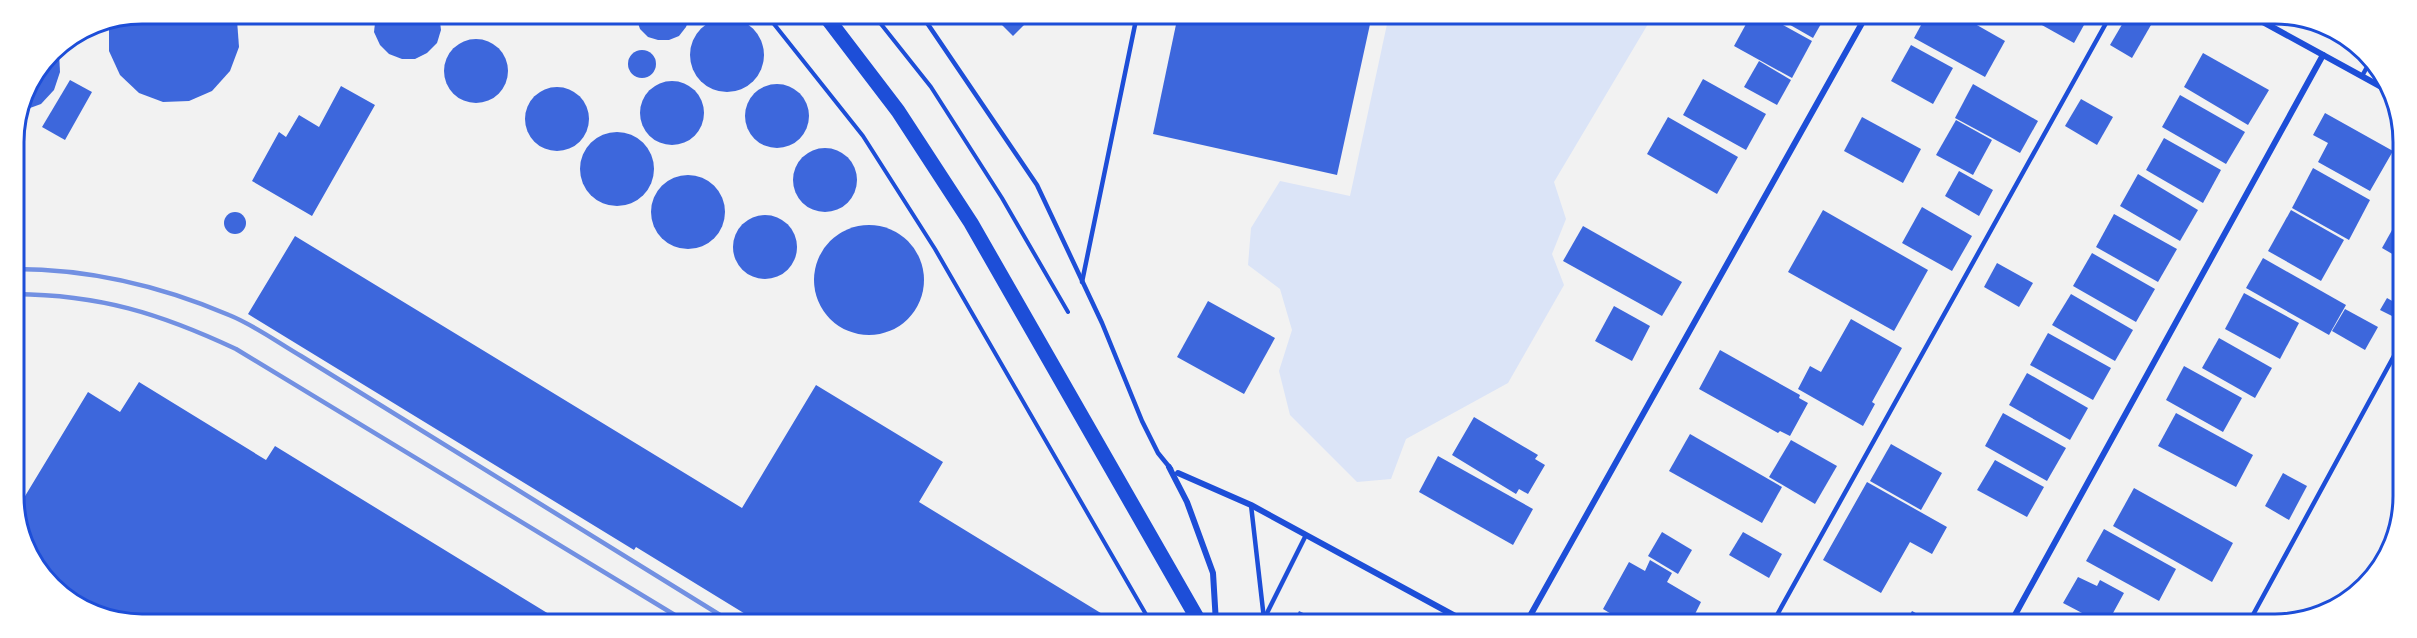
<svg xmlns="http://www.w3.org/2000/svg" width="2417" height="638" viewBox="0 0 2417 638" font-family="'Titillium Web',sans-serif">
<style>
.green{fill:#dbe4f7}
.building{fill:#3d67dc}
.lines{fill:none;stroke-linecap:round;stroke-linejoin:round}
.path{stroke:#1d4ed8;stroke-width:4}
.service{stroke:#1d4ed8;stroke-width:4.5}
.minor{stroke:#1d4ed8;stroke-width:6}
.primary{stroke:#1d4ed8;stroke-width:15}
.rail{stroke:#7290e2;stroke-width:4.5}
.rim{fill:none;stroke:#1d4ed8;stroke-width:3}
</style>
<rect width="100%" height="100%" fill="#f2f2f2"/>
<path class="green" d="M1389,15h313l-5,4 -49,5 -94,158 12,37 -14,35 12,31 -56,98 -102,56 -15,40 -34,3 -67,-67 -11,-44 13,-41 -12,-41 -32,-24 3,-37 29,-47 70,15z"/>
<g class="building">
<path d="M142,14h92l3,6 2,27 -9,24 -18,20 -23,10 -26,1 -24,-9 -19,-18 -11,-24v-26l2,-5z"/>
<path d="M341,14h24l-5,10z"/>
<path d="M376,14h63l2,16 -4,13 -10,10 -12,6h-13l-13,-5 -9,-9 -6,-13z"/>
<path d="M635,14h55v3l-4,10 -7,9 -10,4h-11l-10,-3 -8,-8z"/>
<path d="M992,15h42l-21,21z"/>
<path d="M1178,15h194l-35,160 -184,-41z"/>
<path d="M1751,15h14l47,26 -20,37 -58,-32z"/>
<path d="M1773,15h53l-13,23z"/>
<path d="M1926,16h35l44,25 -20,36 -71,-39z"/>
<path d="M2026,16h63l-15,27z"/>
<path d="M2127,16h24l4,2 -23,40 -22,-13z"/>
<circle cx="727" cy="55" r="37"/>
<circle cx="476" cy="71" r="32"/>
<path d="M1911,45l42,23 -20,36 -42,-23z"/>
<path d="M56,48l3,4 1,20 -6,18 -13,14 -22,8 4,-19 28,-42z"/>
<circle cx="642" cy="64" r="14"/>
<path d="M2203,53l66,37 -21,35 -64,-38z"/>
<path d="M1759,61l32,19 -14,25 -33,-18z"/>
<path d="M1703,79l63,35 -20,36 -63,-35z"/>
<path d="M70,80l22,12 -27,48 -23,-13z"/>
<circle cx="672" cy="113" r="32"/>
<path d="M1973,84l65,37 -18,32 -65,-35z"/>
<circle cx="777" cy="116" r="32"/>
<path d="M341,86l34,19 -63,111 -60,-35 27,-49 7,5 13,-22 20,12z"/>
<circle cx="557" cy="119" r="32"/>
<path d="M2180,95l65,37 -19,32 -64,-37z"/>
<path d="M2081,99l32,18 -16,28 -32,-19z"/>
<path d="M2325,113l68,38 -23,40 -52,-29 10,-19 -15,-8z"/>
<path d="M1668,117l70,40 -21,37 -70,-40z"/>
<path d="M1862,117l59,32 -18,34 -59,-32z"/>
<path d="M1956,120l36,20 -19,35 -37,-20z"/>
<circle cx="617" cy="169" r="37"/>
<path d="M2164,138l57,32 -18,33 -57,-33z"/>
<circle cx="825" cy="180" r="32"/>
<path d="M2313,168l57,32 -21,40 -57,-32z"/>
<path d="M1959,171l34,19 -14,26 -34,-20z"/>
<path d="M2138,174l60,36 -18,31 -60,-35z"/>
<circle cx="688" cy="212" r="37"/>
<path d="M1922,207l50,29 -20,35 -50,-28z"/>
<path d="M1823,210l105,60 -34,61 -106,-59z"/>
<path d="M2291,210l53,30 -23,41 -53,-30z"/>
<circle cx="235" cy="223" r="11"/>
<path d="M2114,214l63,35 -19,33 -62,-35z"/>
<path d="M2401,214v45l-19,-11z"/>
<circle cx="765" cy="247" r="32"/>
<circle cx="869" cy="280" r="55"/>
<path d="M1583,226l99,56 -20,34 -99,-55z"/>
<path d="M295,236l447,272 74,-123 127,77 -24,40 185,113 -5,8h-339l-124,-76 -2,3 -386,-236z"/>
<path d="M2092,253l63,36 -19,33 -63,-36z"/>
<path d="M2263,258l83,47 -17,30 -83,-47z"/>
<path d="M1997,263l36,20 -14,24 -35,-20z"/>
<path d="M2244,293l55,30 -19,36 -55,-30z"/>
<path d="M2071,294l62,36 -18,31 -63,-36z"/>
<path d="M2387,298l14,8 -5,12 -16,-8z"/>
<path d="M1208,301l67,37 -31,56 -67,-37z"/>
<path d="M1614,306l36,20 -18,35 -37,-20z"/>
<path d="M2345,309l33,18 -13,23 -33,-19z"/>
<path d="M1851,319l51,29 -30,54 3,2 -12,22 -65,-37 12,-23 11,6z"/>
<path d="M2048,333l63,35 -18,32 -63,-35z"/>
<path d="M2219,338l53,30 -17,30 -53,-30z"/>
<path d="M1720,350l80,45 -1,3 9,5 -18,33 -10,-5 -2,2 -79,-44z"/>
<path d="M2184,366l58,32 -19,34 -57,-32z"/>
<path d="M2027,373l61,35 -18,32 -61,-35z"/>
<path d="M139,382l127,78 9,-14 287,176h-445l-66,-35 -35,-66v-10l72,-119 32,20z"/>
<path d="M2003,413l63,35 -19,33 -62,-35z"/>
<path d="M2176,413l77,42 -17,32 -78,-41z"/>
<path d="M1474,417l64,38 -3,4 10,6 -17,29 -9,-5 -3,5 -64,-39z"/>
<path d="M1690,434l92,53 -20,36 -93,-52z"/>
<path d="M1791,440l46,26 -22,38 -46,-27z"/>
<path d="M1891,444l51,29 -21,37 -51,-29z"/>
<path d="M1438,456l95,53 -20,36 -94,-53z"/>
<path d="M1995,460l49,27 -17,30 -50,-27z"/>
<path d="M2283,473l24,13 -18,34 -24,-14z"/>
<path d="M1867,482l80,45 -15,27 -22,-12 -29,51 -58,-33z"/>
<path d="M2134,488l99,55 -21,39 -99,-56z"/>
<path d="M2104,529l72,40 -17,32 -73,-40z"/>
<path d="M1662,532l30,18 -14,24 -30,-18z"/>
<path d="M1743,532l39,22 -13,24 -40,-23z"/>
<path d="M1650,560l22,13 -5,9 34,20 -11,22h-62l-25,-15 26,-47 16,9z"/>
<path d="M2078,577l19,9 3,-6 24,13 -17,31h-4l-40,-21z"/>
<path d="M1299,611l26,12h-32z"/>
<path d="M1912,611l24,13h-31z"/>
</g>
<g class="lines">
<g class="path">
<path d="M766,14l97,122 72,113 216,374"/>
<path d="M873,14l58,73 71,111 66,114"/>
</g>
<g class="service">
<path d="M921,14l116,171 65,138 40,98 16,32 13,16"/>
<path d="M2362,76l9,-16"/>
<path d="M1082,282l55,-267"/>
<path d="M1251,505l13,114"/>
<path d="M1262,623l44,-88"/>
<path d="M1772,624l338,-608"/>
<path d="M2248,624l153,-281"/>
</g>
<g class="minor">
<path d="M2252,16l135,74"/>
<path d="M1169,467l18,35 26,71 3,50"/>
<path d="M1178,473l73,32 217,118"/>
<path d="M1526,623l340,-607"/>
<path d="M2010,624l313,-569"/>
</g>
<path class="primary" d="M824,14l74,97 73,112 229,400"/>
<g class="rail">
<path d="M15,269c73,0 146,17 214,46 25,10 48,27 72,41l432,267"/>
<path d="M15,294c85,1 144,19 221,55l452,274"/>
</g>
</g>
<path d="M0 0H2417V638H0ZM142 24H2275A118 118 0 0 1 2393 142V496A118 118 0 0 1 2275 614H142A118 118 0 0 1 24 496V142A118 118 0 0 1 142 24Z" fill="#fff" fill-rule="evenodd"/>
<path class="rim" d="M142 24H2275A118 118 0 0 1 2393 142V496A118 118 0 0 1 2275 614H142A118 118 0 0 1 24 496V142A118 118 0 0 1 142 24Z"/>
</svg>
